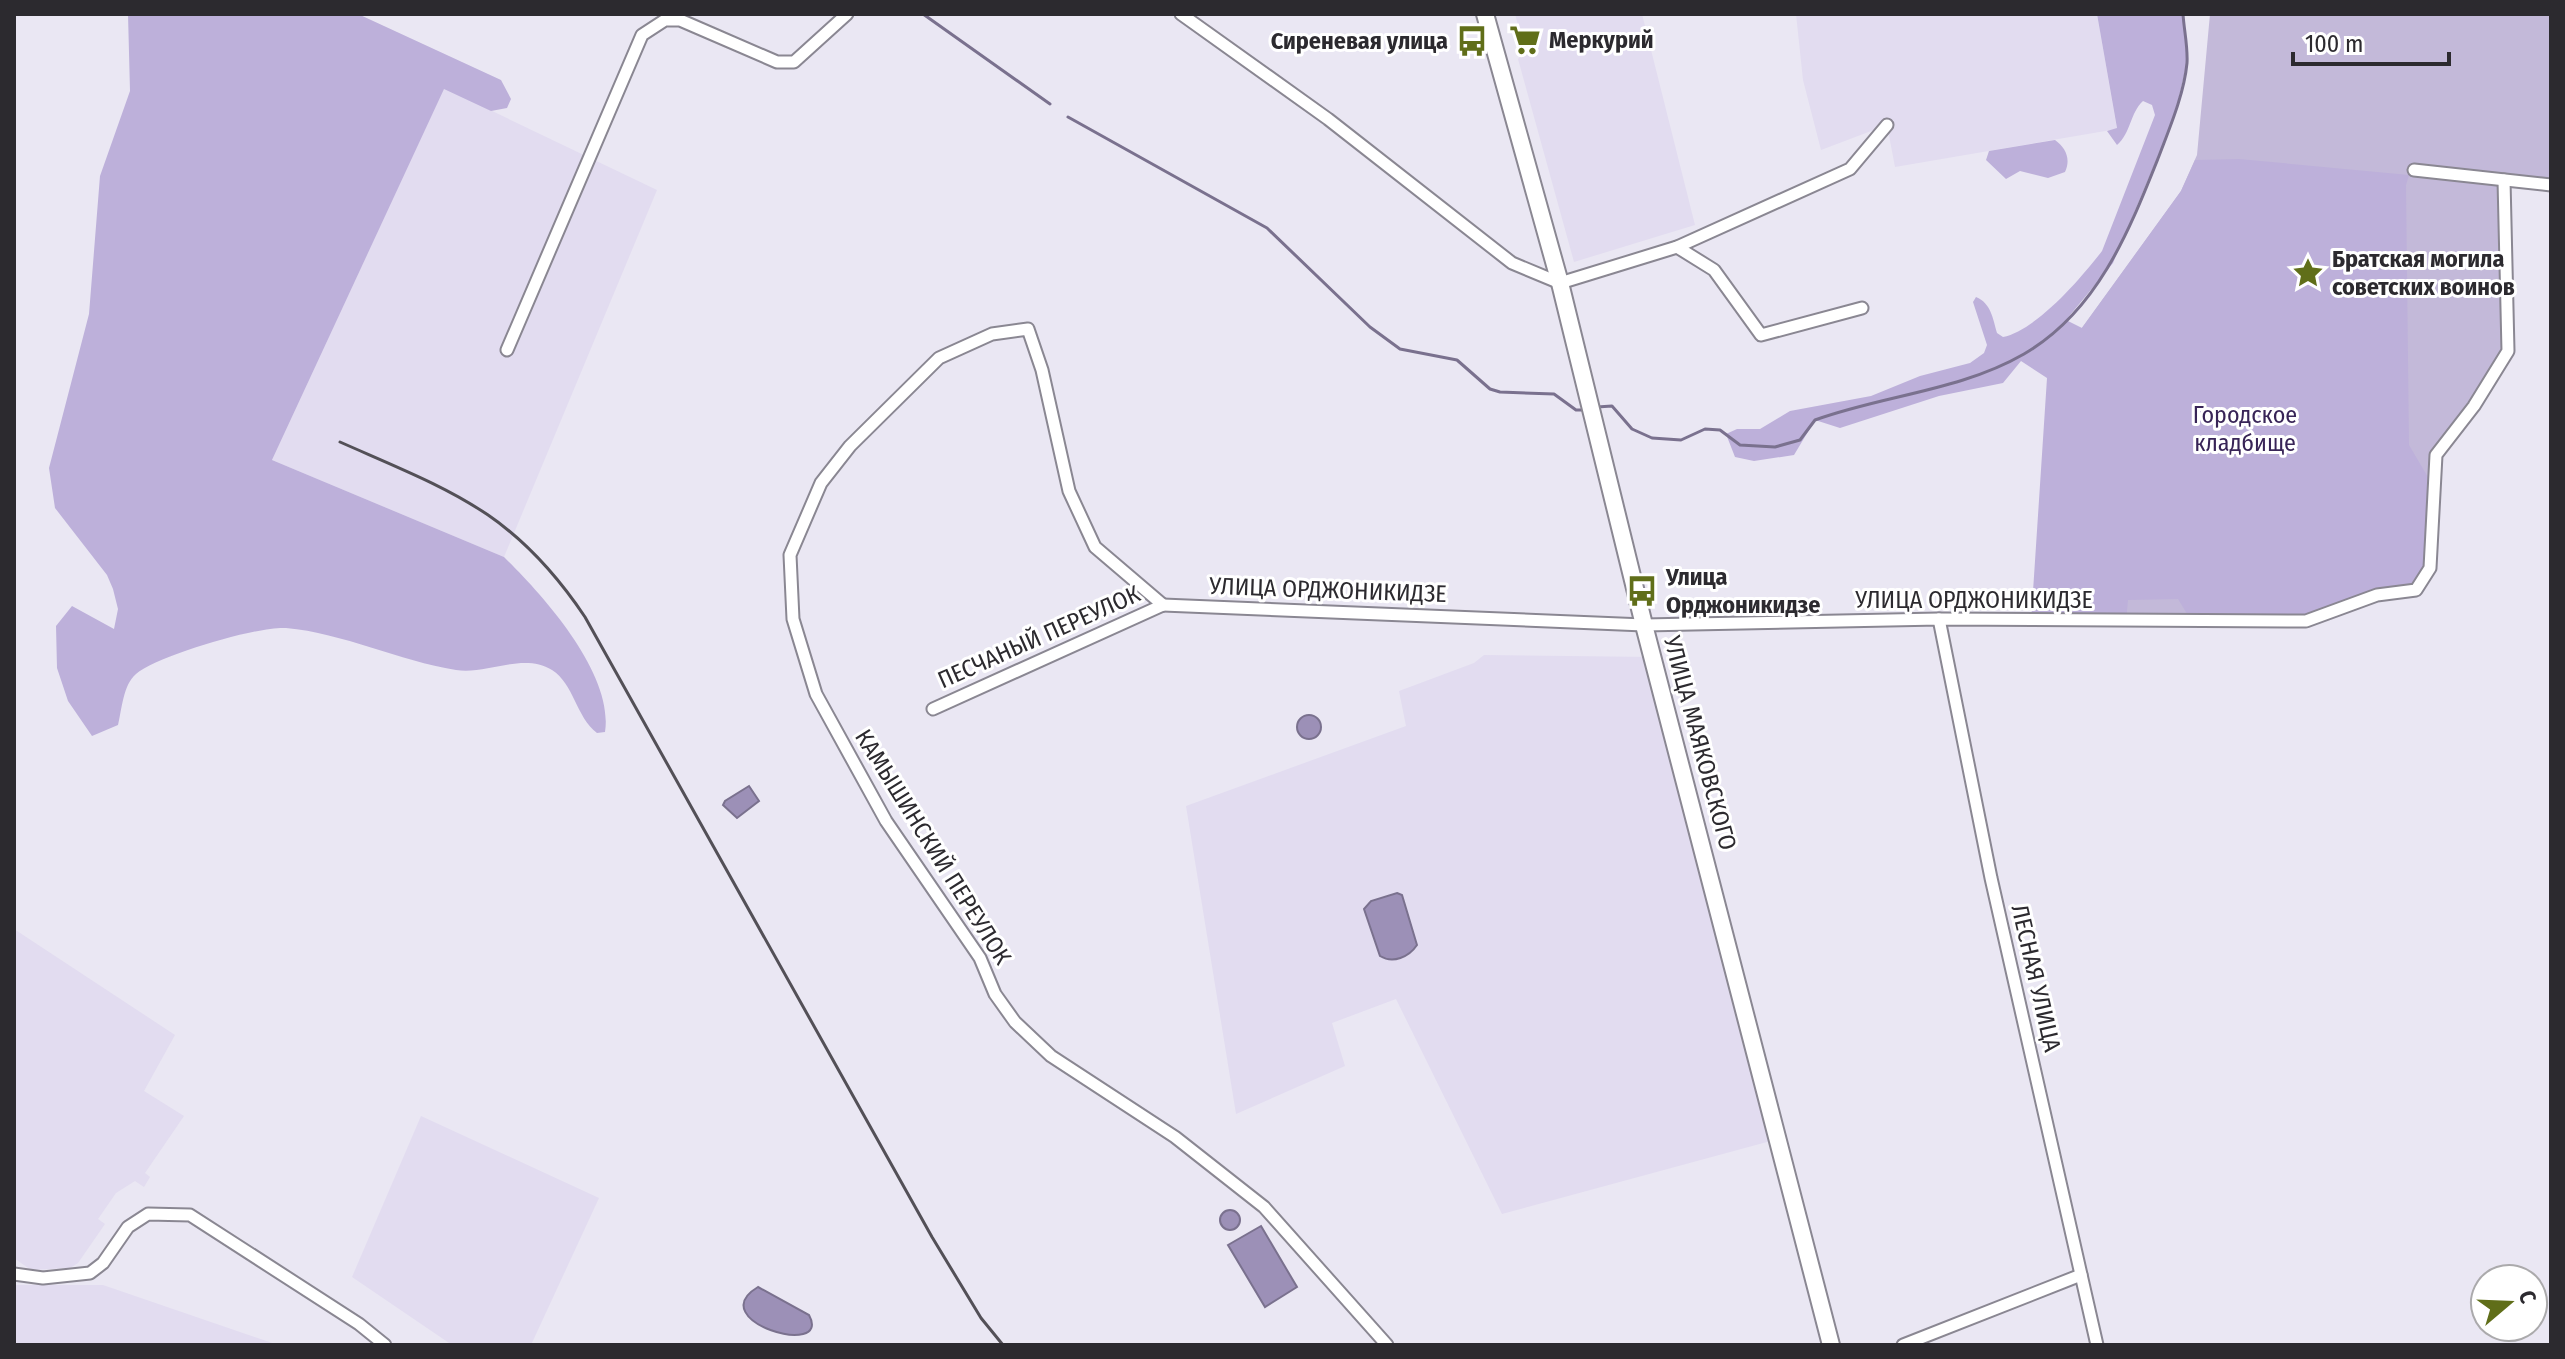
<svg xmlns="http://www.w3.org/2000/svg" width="2565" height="1359" viewBox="0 0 2565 1359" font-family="'Fira Sans Condensed',sans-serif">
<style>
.built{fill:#e2dcf0}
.green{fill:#c3b9d9}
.forest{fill:#bdb0da}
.water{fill:#9c90b7;stroke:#7a718e;stroke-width:2}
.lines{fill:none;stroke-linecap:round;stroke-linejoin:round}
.stream{stroke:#7a718e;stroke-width:3}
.street-casing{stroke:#8a8792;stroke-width:15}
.secondary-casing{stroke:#8a8792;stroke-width:20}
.street{stroke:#fff;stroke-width:11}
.secondary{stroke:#fff;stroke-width:16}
.rail{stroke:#535057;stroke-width:3}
.labels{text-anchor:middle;stroke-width:6;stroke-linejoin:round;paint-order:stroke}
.poi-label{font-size:24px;font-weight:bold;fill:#2c2a2f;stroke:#fff;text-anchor:start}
.park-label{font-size:24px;fill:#382457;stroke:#fff}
.street-label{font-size:24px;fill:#2c2a2f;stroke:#fff}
</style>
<rect width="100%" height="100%" fill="#eae7f3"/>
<g class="built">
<path d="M1515,14h127l53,211 -121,37 -56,-203 7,-8z"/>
<path d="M1796,14h301l20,115 -222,38 -8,-42 -66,25 -18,-70z"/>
<path d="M444,88l213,102 -153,367 -232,-97z"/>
<path d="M1484,655l169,2 125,482 -276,75 -106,-215 -64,24 13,43 -109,48 -50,-308 220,-80 -7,-35 75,-28z"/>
<path d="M14,929l161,106 -31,56 40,25 -39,57 5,4 -6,10 -9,-6 -19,12 -18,26 7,5 -27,39 -8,5 -39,2 -17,-12z"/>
<path d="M421,1116l178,82 -68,147h-79l-100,-68z"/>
<path d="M14,1285h89l175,60h-264z"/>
</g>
<path class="green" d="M2210,14h341v171l-46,-5 3,171 -72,104 -5,92 -97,62 -283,13 -4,-246 134,-185 16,-36z"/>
<g class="forest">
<path d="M128,14h230l143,66 10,19 -4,9 -16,3 -47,-22 -172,371 232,97c40,39 110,117 101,175l-8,1c-21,-16 -23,-49 -45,-63 -29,-18 -65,5 -96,0 -57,-9 -113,-37 -170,-42 -29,-2 -129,28 -150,46 -13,11 -14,35 -18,51l-26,11 -24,-35 -11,-33 -1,-42 16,-20 42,23 4,-20 -5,-20 -6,-14 -52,-67 -6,-40 40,-154 11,-138 30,-85z"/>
<path d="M2097,14h86l4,49 -13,55 -61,145 -47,57 16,8 99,-137 14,-31 44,-1 170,16 -3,10 3,260 23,39 -7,96 -29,15 -90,26 -114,1 -14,-23 -50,1 -2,22h-95l16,-244 -26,-17 -18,22 -64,13 -99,32 -25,-8 -21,35 -40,6 -19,-4 -9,-23 11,-5h23l30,-18 81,-15 49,-20 50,-13 14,-10 3,-8 -14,-43 3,-5c15,6 17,22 21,36l6,4c34,-7 79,-60 99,-86l53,-136 -3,-10 -9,-4c-13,12 -12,32 -26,44l-10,-14 10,-3z"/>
<path d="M2055,140c11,8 16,19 10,32l-17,6 -28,-7 -14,8 -20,-19 3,-9z"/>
</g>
<g class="water">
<circle cx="1309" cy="727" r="12"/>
<path d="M749,786l10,15 -22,17 -14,-13 2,-4z"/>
<path d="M1397,893l5,2 15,50c-8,12 -24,19 -37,11l-16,-47 7,-8z"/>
<circle cx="1230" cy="1220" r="10"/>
<path d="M1261,1226l36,61 -32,20 -37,-62z"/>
<path d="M758,1287l51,28c24,44 -108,6 -51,-28z"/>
</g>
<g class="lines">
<g class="stream">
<path d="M923,14l127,90"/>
<path d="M1068,117l199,111 103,99 30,22 57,11 33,29 10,3 54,2 22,16h10"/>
<path d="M1597,407l15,-1 20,23 20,9 29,2 24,-11 15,1 20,15 35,2 25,-7 15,-20c69,-25 145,-29 209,-66 74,-43 105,-123 135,-198 11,-29 25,-62 28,-93 1,-16 -3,-33 -4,-49"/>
</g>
<defs>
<g id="street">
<path d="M1181,14l147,105 184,144 48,20 117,-36 173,-78 37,-44"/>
<path d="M2414,170l137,15"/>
<path d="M1677,247l37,23 47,65 101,-27"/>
<path d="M507,350l135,-315 23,-15h15l97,42h17l53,-48"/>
<path d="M1163,605l481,20 295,-6 367,2 71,-26 39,-5 14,-22 6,-113 38,-49 34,-55 -4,-171"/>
<path d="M1163,605l-68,-58 -26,-56 -27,-121 -14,-41 -36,5 -53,24 -89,88 -29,37 -31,72 3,64 23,75 70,127 94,137 15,36 20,28 36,34 124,81 89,70 123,138"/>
<path d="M1939,619l52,259 106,467"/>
<path d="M933,709l230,-104"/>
<path d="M14,1274l29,4 47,-5 13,-10 25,-36 20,-13 42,1 169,109 26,21"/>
<path d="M1903,1345l178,-70"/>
</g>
<path id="secondary" d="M1485,14l75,269 84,342 187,720"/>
</defs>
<use href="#street" class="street-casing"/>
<use href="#secondary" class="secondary-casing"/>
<use href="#street" class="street"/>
<use href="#secondary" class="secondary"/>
<path class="rail" d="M340,442c111,49 174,69 245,175l347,620 49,81 22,27"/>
</g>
<defs>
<symbol id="supermarket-bare" viewBox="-9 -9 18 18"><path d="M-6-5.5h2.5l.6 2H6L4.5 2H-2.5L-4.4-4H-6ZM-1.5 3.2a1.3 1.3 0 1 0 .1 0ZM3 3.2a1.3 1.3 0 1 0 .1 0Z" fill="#606e19" stroke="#fff" stroke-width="2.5" paint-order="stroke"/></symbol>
<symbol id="bus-bare" viewBox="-9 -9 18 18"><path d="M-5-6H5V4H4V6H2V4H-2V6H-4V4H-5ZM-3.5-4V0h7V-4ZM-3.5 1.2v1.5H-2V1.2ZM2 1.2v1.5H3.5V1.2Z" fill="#606e19" stroke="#fff" stroke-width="2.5" paint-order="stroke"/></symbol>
<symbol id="sight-bare" viewBox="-9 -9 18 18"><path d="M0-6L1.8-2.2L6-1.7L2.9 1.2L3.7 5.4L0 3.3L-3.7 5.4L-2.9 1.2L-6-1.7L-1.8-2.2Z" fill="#606e19" stroke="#fff" stroke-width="2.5" paint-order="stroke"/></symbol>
</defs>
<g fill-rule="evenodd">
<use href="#supermarket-bare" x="1503" y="18" width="44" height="44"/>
<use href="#bus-bare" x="1450" y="19" width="44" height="44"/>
<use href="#sight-bare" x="2286" y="251" width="44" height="44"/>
<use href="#bus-bare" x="1620" y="569" width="44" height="44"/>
</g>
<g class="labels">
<g class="poi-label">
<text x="1549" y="48">Меркурий</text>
<text x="1448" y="49" text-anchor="end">Сиреневая улица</text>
<text x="2332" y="267">Братская могила<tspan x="2332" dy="28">советских воинов</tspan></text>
<text x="1666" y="585">Улица<tspan x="1666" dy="28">Орджоникидзе</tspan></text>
</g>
<g class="park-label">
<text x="2245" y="423">Городское<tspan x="2245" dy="28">кладбище</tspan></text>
</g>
<g class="street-label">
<text transform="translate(1328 590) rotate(2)" y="8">УЛИЦА ОРДЖОНИКИДЗЕ</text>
<text x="1974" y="608">УЛИЦА ОРДЖОНИКИДЗЕ</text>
<text transform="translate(1039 637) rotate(-24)" y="8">ПЕСЧАНЫЙ ПЕРЕУЛОК</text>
<text transform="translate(1700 743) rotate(75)" y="8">УЛИЦА МАЯКОВСКОГО</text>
<text transform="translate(933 847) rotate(58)" y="8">КАМЫШИНСКИЙ ПЕРЕУЛОК</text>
<text transform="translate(2036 978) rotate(77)" y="8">ЛЕСНАЯ УЛИЦА</text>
</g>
</g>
<rect width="2565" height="1359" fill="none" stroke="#2c2a2f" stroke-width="32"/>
<g transform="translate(2509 1303) rotate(71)"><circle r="38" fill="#ffffff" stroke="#abaaac" stroke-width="2"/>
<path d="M0-6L14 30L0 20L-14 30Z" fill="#606e19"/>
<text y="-12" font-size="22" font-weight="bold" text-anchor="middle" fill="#2c2a2f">С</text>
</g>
<path d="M2293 52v12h156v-12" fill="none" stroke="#2c2a2f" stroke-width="4"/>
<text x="2305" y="52" font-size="24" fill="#2c2a2f" stroke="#ffffff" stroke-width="6" paint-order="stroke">100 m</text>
</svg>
